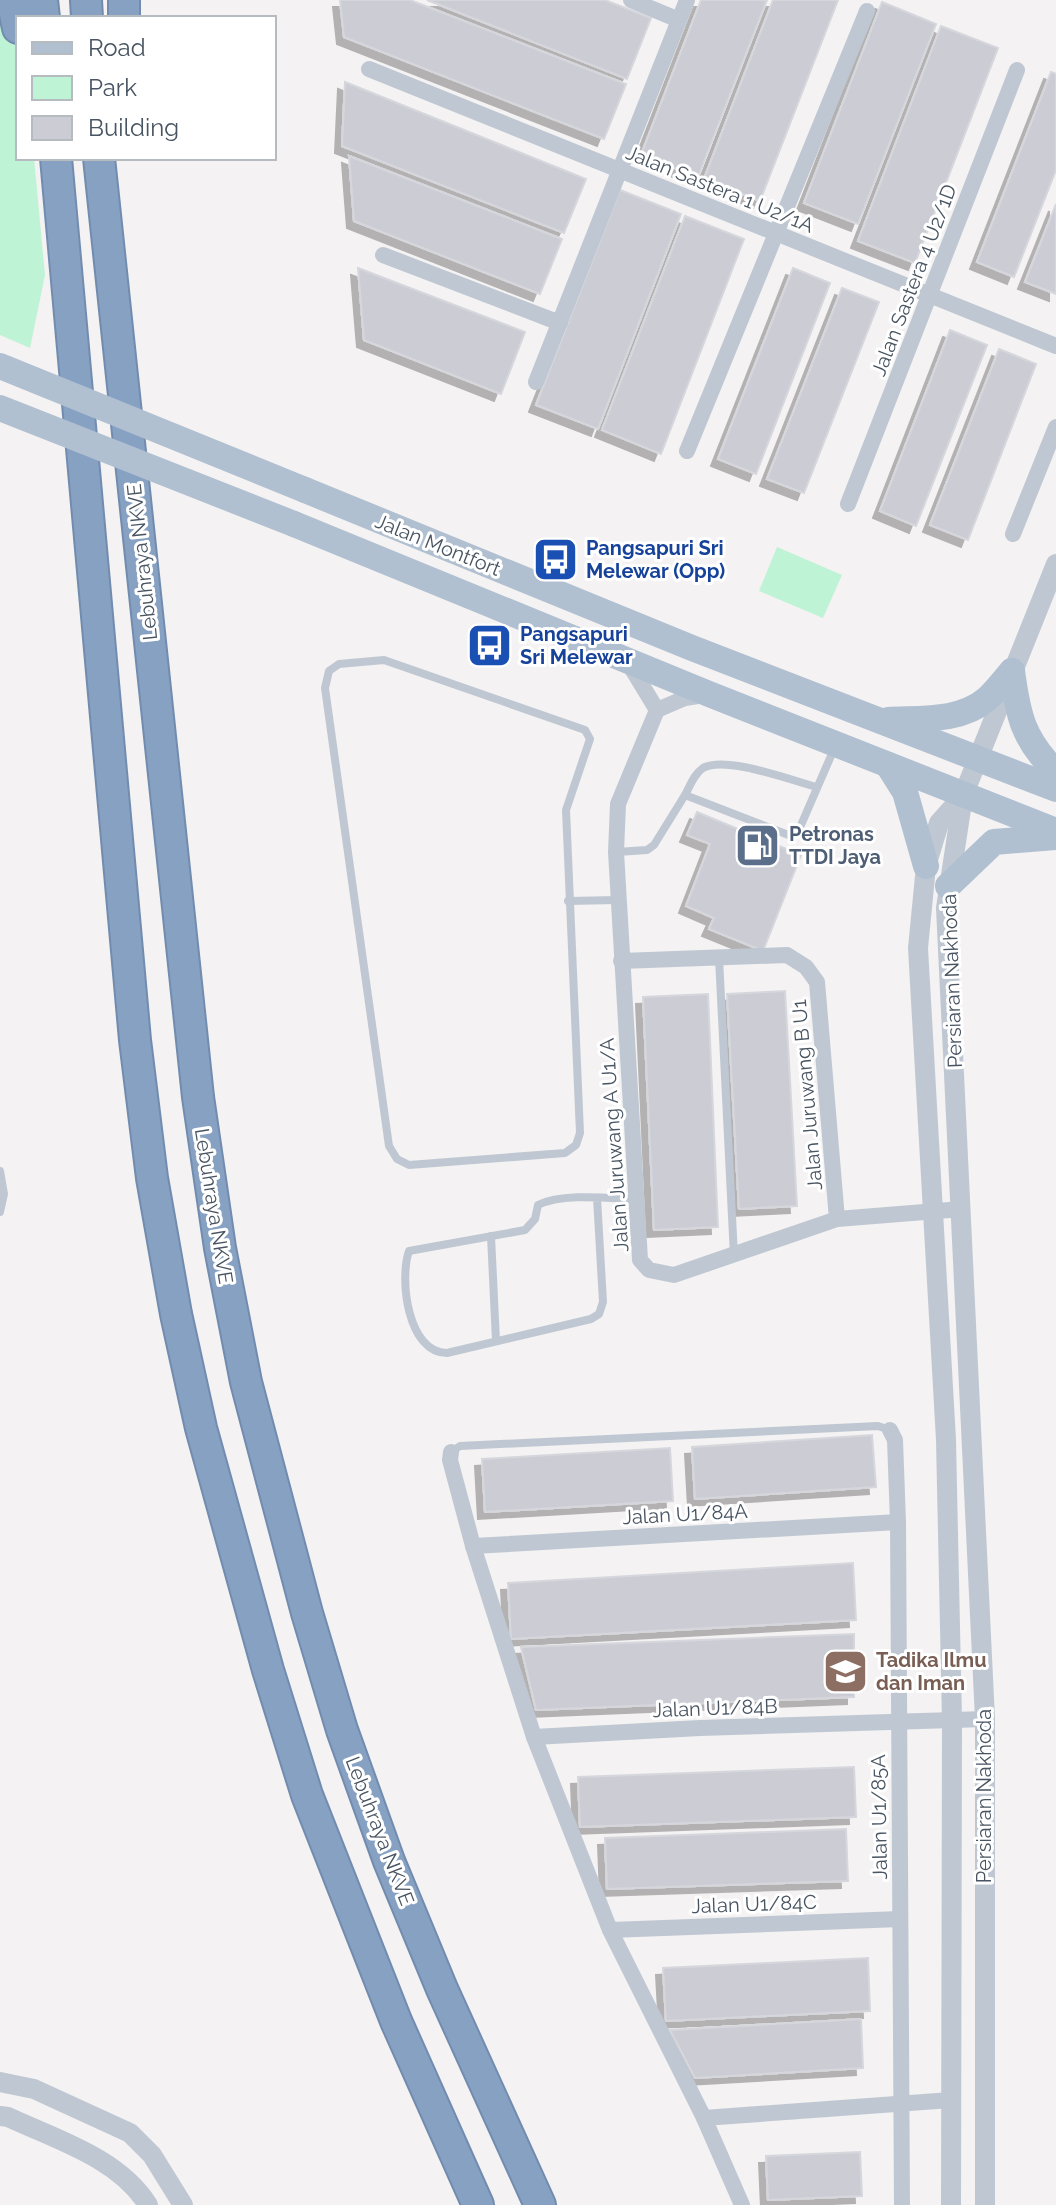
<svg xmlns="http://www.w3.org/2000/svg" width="1056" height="2205" viewBox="0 0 1056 2205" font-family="Raleway,sans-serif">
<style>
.green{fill:#bff3d5}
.building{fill:#cccdd4;stroke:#d6d7dd;stroke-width:2;filter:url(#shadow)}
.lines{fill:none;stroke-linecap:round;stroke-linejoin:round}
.motorway-casing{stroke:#728caf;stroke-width:34}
.service{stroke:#bfc8d2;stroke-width:8}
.minor{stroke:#bfc8d2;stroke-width:16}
.tertiary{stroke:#bfc8d2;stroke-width:20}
.primary{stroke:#b0c0d1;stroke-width:26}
.motorway{stroke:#87a1c3;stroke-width:30}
.primary-bridge{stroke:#b0c0d1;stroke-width:26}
.labels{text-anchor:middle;stroke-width:6;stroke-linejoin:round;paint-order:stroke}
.street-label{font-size:20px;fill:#485461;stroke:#fff}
.transit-label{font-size:20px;font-weight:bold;fill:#164399;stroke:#fff;text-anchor:start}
.service-label{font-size:20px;font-weight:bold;fill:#4e5e75;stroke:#fff;text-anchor:start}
.education-label{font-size:20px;font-weight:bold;fill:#785e54;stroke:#fff;text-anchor:start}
</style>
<defs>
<filter id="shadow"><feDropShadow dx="-7" dy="7" stdDeviation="0" flood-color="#0004"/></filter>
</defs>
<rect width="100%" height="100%" fill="#f4f2f2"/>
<g class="green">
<path d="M0,0l18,18v140h16l11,117 -15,73 -30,-13z"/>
<path d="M777,547l65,28 -19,43 -64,-27z"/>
</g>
<g class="building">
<path d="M340,0h70l216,84 -22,55 -260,-102z"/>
<path d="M427,0h178l46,18 -24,61z"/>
<path d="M701,0h66l-69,177 -57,-22z"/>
<path d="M773,0h65l-78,201 -56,-22z"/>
<path d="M882,2l54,22 -78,200 -54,-21z"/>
<path d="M941,26l57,22 -83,215 -57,-22z"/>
<path d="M1051,72l5,2v96l-42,107 -37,-15z"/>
<path d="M345,82l241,97 -22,54 -222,-87z"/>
<path d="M349,156l213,83 -22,55 -186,-73z"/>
<path d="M620,190l61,24 -83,215 -62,-24z"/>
<path d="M1056,204v90l-31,-12z"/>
<path d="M685,216l59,23 -83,215 -59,-24z"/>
<path d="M358,268l167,64 -24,62 -137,-54z"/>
<path d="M793,268l37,15 -74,191 -38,-15z"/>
<path d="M842,288l37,14 -75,191 -37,-14z"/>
<path d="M950,330l37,15 -71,181 -36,-15z"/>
<path d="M999,349l37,15 -68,176 -38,-15z"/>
<path d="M697,812l104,43 -38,96 -54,-22 5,-11 -28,-12 24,-62 -23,-9z"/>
<path d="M785,991l12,215 -58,3 -12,-215z"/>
<path d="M708,994l10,233 -64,3 -11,-233z"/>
<path d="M872,1435l4,52 -181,12 -3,-52z"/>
<path d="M670,1448l3,53 -188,11 -3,-53z"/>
<path d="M853,1563l3,57 -345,19 -3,-56z"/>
<path d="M854,1634v63l-318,13 -15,-63z"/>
<path d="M854,1767l2,50 -276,10 -2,-50z"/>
<path d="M846,1829l2,52 -241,8 -2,-51z"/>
<path d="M868,1958l2,53 -204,10 -3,-53z"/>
<path d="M861,2019l2,49 -168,10 -25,-48z"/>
<path d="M860,2152l2,44 -94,4 -2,-44z"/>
</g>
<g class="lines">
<defs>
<g id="motorway">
<path d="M12,0l6,28"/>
<path d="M42,0l2,18"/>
<path d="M86,0l1,18"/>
<path d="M124,18v-18"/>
<path d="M56,158l79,882 17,138 24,136 25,114 67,242 39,125 89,226 82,184"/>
<path d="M99,158l99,939 22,151 26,134 61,231 35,117 47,131 53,128 98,216"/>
</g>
</defs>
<use href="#motorway" class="motorway-casing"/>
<g class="service">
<path d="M384,660l201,70 5,9 -24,71 14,323 -4,12 -11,8 -156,12 -12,-6 -8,-13 -64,-458 4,-17 10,-7z"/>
<path d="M685,795c5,-9 9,-21 18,-27 22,-13 90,13 114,19"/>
<path d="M617,852l30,-2 7,-5 31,-50 106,41 7,-4 36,-83"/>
<path d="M568,901l49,-1"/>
<path d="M719,958l15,298"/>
<path d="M0,1171l4,23 -4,18"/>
<path d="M597,1198l6,104 -4,12 -8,5 -144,34c-39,0 -48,-73 -38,-102l116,-21 10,-11 3,-14c24,-12 70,-7 98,-6"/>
<path d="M491,1236l5,105"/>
<path d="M451,1452l9,-6 418,-20 12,4"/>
</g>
<g class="minor">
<path d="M631,0l48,20"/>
<path d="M369,69l687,277"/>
<path d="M383,255l177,68"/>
<path d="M536,382l151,-382"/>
<path d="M687,451l180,-440"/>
<path d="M848,504l169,-434"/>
<path d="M1013,534l43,-107"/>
<path d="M629,664l28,46"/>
<path d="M657,710l-39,94 -2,48 24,408 9,10 25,5 163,-56 125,-10"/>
<path d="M657,710l28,-12 19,-3"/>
<path d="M621,961l166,-6 19,12 11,15 20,237"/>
<path d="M890,1430l5,10 3,82 4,683"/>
<path d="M451,1452l-1,8 23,86 61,191 76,193 94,188 38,87"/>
<path d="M473,1546l425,-24"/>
<path d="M534,1737l166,-9 285,-9"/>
<path d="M610,1930l290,-11"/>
<path d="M704,2118l247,-18"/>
</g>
<g class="tertiary">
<path d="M0,2082l34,7 96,44 22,22 31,50"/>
<path d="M0,2116l8,1c47,22 111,41 140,88"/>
<path d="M951,2205l1,-484 -6,-281 -28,-492 8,-82 13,-43 24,-27"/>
<path d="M985,2205v-486l-39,-811 17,-112 93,-232"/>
</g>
<g class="primary">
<path d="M305,490l387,158 364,141"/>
<path d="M294,524l415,170 347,137"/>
<path d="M1012,671c6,45 11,68 44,101"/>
<path d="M888,720c32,-2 72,2 99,-21 9,-8 17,-19 25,-28"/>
<path d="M888,765l17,27 21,74"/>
<path d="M948,886l46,-44 62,-5"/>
</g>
<use href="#motorway" class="motorway"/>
<g class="primary-bridge">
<path d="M0,366l305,124"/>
<path d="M0,408l294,116"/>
</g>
</g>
<defs>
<symbol id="bus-square" viewBox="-11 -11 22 22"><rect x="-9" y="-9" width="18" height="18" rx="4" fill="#1a4fb4" stroke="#fff"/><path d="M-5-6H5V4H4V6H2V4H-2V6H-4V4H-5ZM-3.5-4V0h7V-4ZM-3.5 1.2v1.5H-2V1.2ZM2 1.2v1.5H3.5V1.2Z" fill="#fff"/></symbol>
<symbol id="fuel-square" viewBox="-11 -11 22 22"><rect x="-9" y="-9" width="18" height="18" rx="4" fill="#5c6f8a" stroke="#fff"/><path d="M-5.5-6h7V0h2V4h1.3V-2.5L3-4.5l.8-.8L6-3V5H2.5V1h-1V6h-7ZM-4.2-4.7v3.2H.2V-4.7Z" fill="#fff"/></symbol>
<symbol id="school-square" viewBox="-11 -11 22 22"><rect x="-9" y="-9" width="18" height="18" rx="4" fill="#8d6e63" stroke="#fff"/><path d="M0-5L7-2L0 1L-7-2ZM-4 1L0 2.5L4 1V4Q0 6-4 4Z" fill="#fff"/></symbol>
</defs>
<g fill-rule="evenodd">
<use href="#bus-square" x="530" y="534" width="51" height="51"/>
<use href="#bus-square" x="464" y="620" width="51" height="51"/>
<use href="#fuel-square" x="732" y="820" width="51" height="51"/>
<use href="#school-square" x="820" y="1646" width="51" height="51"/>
</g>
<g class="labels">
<g class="street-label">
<text transform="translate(720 189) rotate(22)" y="7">Jalan Sastera 1 U2/1A</text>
<text transform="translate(914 280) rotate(-69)" y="7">Jalan Sastera 4 U2/1D</text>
<text transform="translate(438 545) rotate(22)" y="7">Jalan Montfort</text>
<text transform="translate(142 562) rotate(-96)" y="7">Lebuhraya NKVE</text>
<text transform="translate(952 981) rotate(-92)" y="7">Persiaran Nakhoda</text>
<text transform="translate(807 1095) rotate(-95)" y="7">Jalan Juruwang B U1</text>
<text transform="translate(614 1145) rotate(-94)" y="7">Jalan Juruwang A U1/A</text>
<text transform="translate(214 1206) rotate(81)" y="7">Lebuhraya NKVE</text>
<text transform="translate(685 1514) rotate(-3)" y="7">Jalan U1/84A</text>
<text transform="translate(715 1708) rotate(-2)" y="7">Jalan U1/84B</text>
<text transform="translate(984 1796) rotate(-90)" y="7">Persiaran Nakhoda</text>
<text transform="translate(879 1817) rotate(-91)" y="7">Jalan U1/85A</text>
<text transform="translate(380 1831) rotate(69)" y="7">Lebuhraya NKVE</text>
<text transform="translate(754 1904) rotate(-2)" y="7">Jalan U1/84C</text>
</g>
<g class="transit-label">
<text x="586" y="555">Pangsapuri Sri<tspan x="586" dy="23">Melewar (Opp)</tspan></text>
<text x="520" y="641">Pangsapuri<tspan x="520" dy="23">Sri Melewar</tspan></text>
</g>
<g class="service-label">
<text x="789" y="841">Petronas<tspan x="789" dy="23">TTDI Jaya</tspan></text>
</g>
<g class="education-label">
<text x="876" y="1667">Tadika Ilmu<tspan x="876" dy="23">dan Iman</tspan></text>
</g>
</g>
<rect x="16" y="16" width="260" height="144" fill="#ffffff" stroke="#b6bbc0" stroke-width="2"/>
<rect x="32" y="42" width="40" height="12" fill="#b0c0d1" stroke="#b6bbc0" stroke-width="2"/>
<text x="88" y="56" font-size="24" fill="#485461">Road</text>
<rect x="32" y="76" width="40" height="24" fill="#bff3d5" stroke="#b6bbc0" stroke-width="2"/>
<text x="88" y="96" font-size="24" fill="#485461">Park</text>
<rect x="32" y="116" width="40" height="24" fill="#cccdd4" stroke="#b6bbc0" stroke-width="2"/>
<text x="88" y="136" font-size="24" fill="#485461">Building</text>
</svg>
